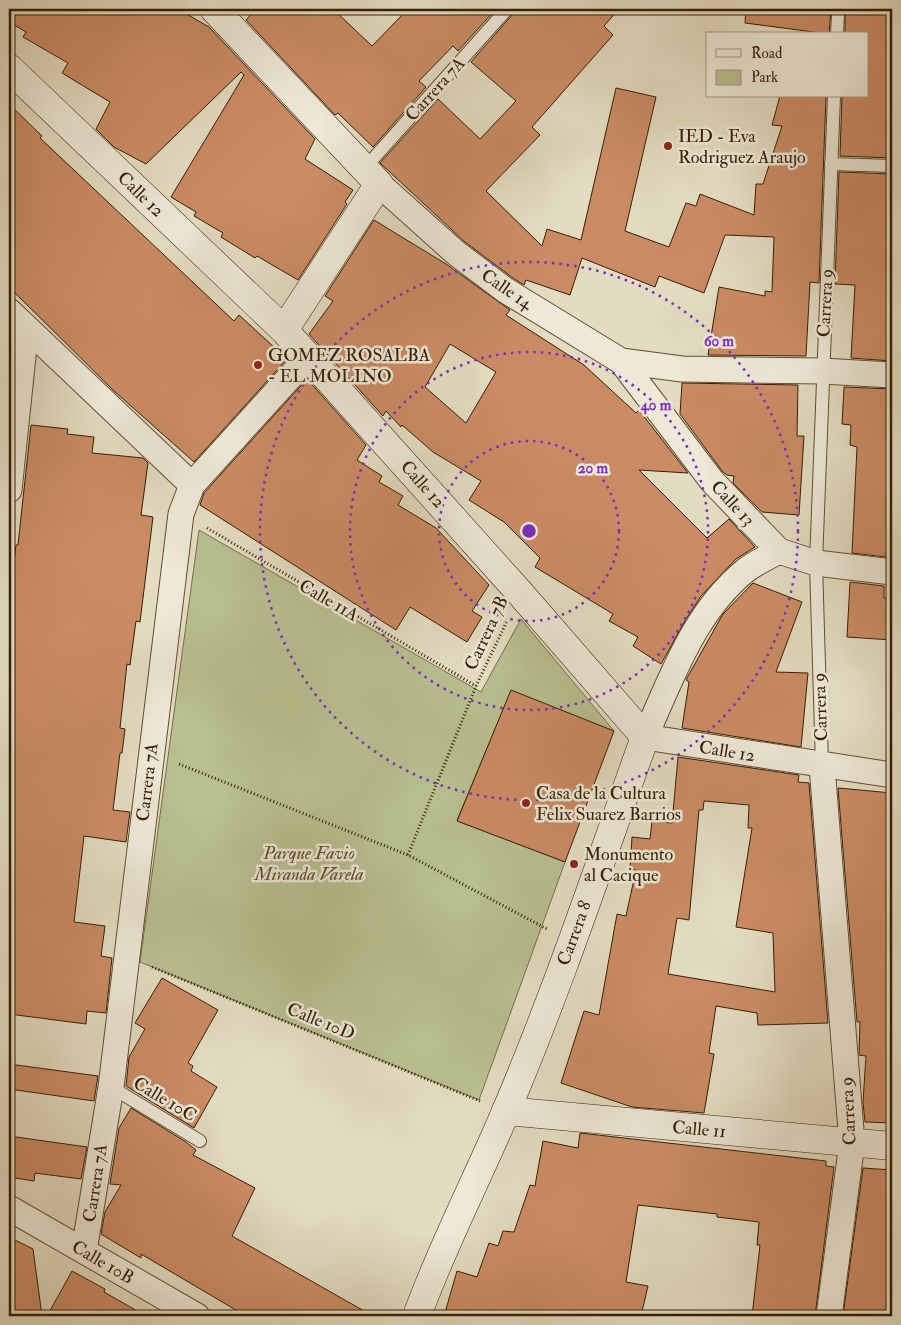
<svg xmlns="http://www.w3.org/2000/svg" width="901" height="1325" viewBox="0 0 901 1325" font-family="'IM FELL Double Pica',serif">
<style>
.green{fill:#b8bf90;stroke:#776e4a}
.building{fill:#ca8b64;stroke:#361e04;fill-rule:evenodd}
.lines{fill:none;stroke-linecap:round;stroke-linejoin:round}
.lane-casing{stroke:#614e33;stroke-width:14}
.street-casing{stroke:#614e33;stroke-width:27}
.secondary-casing{stroke:#361e04;stroke-width:29}
.path{stroke:#361e04;stroke-width:3;stroke-dasharray:1 2.5;stroke-linecap:butt}
.lane{stroke:#ede8d7;stroke-width:12}
.street{stroke:#ede8d7;stroke-width:25}
.secondary{stroke:#ede8d7;stroke-width:28}
.ring{fill:none;stroke:#7b2cbf;stroke-width:2.5;stroke-dasharray:2.5 5}
.poi-dot{fill:#8f2418;stroke:#ede8d7;stroke-width:2}
.labels{text-anchor:middle;stroke-width:5;stroke-linejoin:round;paint-order:stroke}
.street-label{font-size:18px;fill:#361e04;stroke:#ede8d7}
.poi-label{font-size:18px;fill:#361e04;stroke:#ede8d7;text-anchor:start}
.park-label{font-size:18px;font-style:italic;fill:#5d4e2e;stroke:#ede8d7}
.centre{fill:#7b2cbf;stroke:#ede8d7;stroke-width:2.5}
.ring-label{font-size:15px;text-anchor:middle;font-weight:bold;fill:#7b2cbf;stroke:#ede8d7;stroke-width:5;stroke-linejoin:round;paint-order:stroke}
</style>
<rect width="100%" height="100%" fill="#e3dcc1"/>
<filter id="stains"><feTurbulence type="fractalNoise" baseFrequency=".004" numOctaves="4"/><feColorMatrix values="0 0 0 0 .2 0 0 0 0 .09 0 0 0 0 .02 0 0 0 .5 -.17"/></filter>
<radialGradient id="worn" r=".72"><stop offset=".6" stop-color="#630" stop-opacity="0"/><stop offset="1" stop-color="#630" stop-opacity=".3"/></radialGradient>
<path class="green" d="M199,530l282,162 40,-73 93,112 -103,-40 -54,129 108,42 -86,238 -339,-138z"/>
<g class="building">
<path d="M9,9h169l31,18 106,112 -10,20 48,31 -8,12 2,2 -49,76 -41,-24 -2,2 -34,-21 2,-4 -29,-17 2,-4 -25,-15 73,-122 -3,-3 -95,92 -32,-17 -18,-18 14,-27 -48,-29 6,-10 -45,-26 3,-5 -17,-10z"/>
<path d="M256,9h77l39,37 36,-37h88l-38,42 -5,-5 -34,35 7,6 -53,60 -35,-34 -3,2 -89,-95z"/>
<path d="M515,9h104l-15,17 9,9 -81,92 8,8 -54,56 56,55 5,-17 34,11 35,-152 40,9 -31,134 44,16 17,-44 10,3 4,-12 54,21 2,-31h7l19,-58 -10,-1 8,-29h46l-7,187 -9,-1 -4,74 -98,-1 11,-68 46,9v-5l7,1 2,-55 -49,-2 -21,58 -45,-17 -4,11 -73,-29 -12,37 -44,-15 -2,5 -11,-7 -48,-36 -85,-79 58,-64 42,40 36,-38 -45,-39 42,-48z"/>
<path d="M746,9h85l-2,25 -84,-11z"/>
<path d="M845,9h47v149l-52,-2 2,-60h25v-62h-22z"/>
<path d="M9,104l33,32 -2,2 194,183 5,-6 48,44 -93,103 -81,-72 -104,-103z"/>
<path d="M839,172l53,2 -1,187 -40,-3 4,-73 -20,-1z"/>
<path d="M374,220l72,44 64,46 -4,5 78,50 52,48 3,-3 49,63 -49,-3 68,68 22,-19 26,28 -19,12 -35,37 -15,23 -25,45 -28,-18 5,-9 -29,-16 4,-7 -78,-47 5,-9 -36,-36 -35,-22 12,-19 -48,-29 -31,-27 -1,2 -15,-16 -3,5 -74,-82 24,-33 -8,-5zM450,344l46,28 -30,51 -41,-36z"/>
<path d="M307,379l59,66 -9,15 25,16 -3,6 24,14 -5,9 38,23 53,57 -17,26 10,6 -15,25 -57,-35 -14,23 -196,-125 4,-12z"/>
<path d="M682,383l116,2 -1,51h7l-5,79 -37,-3 -29,-29 1,-7 -7,-1 -4,-3 -43,-58z"/>
<path d="M844,387l48,2v64l-6,104 -34,-4 5,-106 -7,-2 1,-20 -9,-1z"/>
<path d="M31,425l37,4 -1,5 27,3 -2,16 51,5 5,5 -7,52 12,2 -13,105 -4,-1 -6,44 -3,-1 -7,64 5,1 -3,24h-2l-7,57 17,2 -4,30 -42,-6 -10,86 31,4 -4,30 11,2 -6,55 -19,-2 -1,13 -77,-10v-413l7,-56h2z"/>
<path d="M850,582l34,4v12l8,1v41l-45,-3z"/>
<path d="M753,583l49,19 -26,70 32,1 -7,74 -119,-19 7,-46 -3,-2 2,-4 35,-62z"/>
<path d="M511,690l103,41 -49,131 -108,-41z"/>
<path d="M678,757l121,18 -1,7 11,1 19,240 -70,2 -1,-12 -41,-7 -7,47 5,1 -10,59 -72,-6 -71,-24 23,-72 15,4 18,-101 9,2 10,-46 -6,-1 2,-32 18,2 2,-18 20,2zM704,801l45,4 -1,23h4l-16,99 37,6 2,59 -107,-18 9,-56 12,2 10,-110h4z"/>
<path d="M838,788l54,5v330l-27,-1 -2,-20 3,-46 -7,-1 1,-33h-3z"/>
<path d="M162,978l56,32 -30,53 5,3 -2,5 26,16 -23,41 -68,-42 3,-29 16,-28 -10,-6z"/>
<path d="M9,1064l89,12 -4,25 -85,-12z"/>
<path d="M131,1108l55,34 10,8 -3,5 62,33 -23,48 141,80h-127l-105,-62v4l-40,-24 4,-22 16,-27 -11,-1 9,-56z"/>
<path d="M580,1133l246,28v5l8,1 -19,149h-63l8,-71h-3l2,-23 -42,-5v-3l-79,-9 -12,77 22,4 -7,30h-197l13,-45 20,6 12,-34 9,3 5,-15 11,1 16,-47 5,1 8,-45 35,7z"/>
<path d="M9,1136l78,11 -6,32 -46,-6 -1,8 -25,-4z"/>
<path d="M863,1168l29,2v146h-49z"/>
<path d="M9,1237l24,12 9,67h-33z"/>
<path d="M72,1271l33,18 -1,3 42,24h-99z"/>
</g>
<g class="lines">
<defs>
<g id="lane">
<path d="M837,34l1,-21"/>
<path d="M831,164l61,2"/>
<path d="M364,169l143,-160"/>
<path d="M822,766l-6,-203 18,-467"/>
<path d="M111,1087l89,54"/>
</g>
<g id="street">
<path d="M379,184l77,69 49,37 116,71 61,8 140,2 70,4"/>
<path d="M9,311l183,174"/>
<path d="M621,361l91,120 67,70 37,12 76,9"/>
<path d="M9,490l17,-162"/>
<path d="M779,551c-11,6 -24,12 -33,19 -52,42 -75,109 -101,167l247,38"/>
<path d="M822,766l30,377 -23,173"/>
<path d="M9,1208l188,108"/>
<path d="M84,1251l27,-164 70,-573 11,-29 116,-128"/>
</g>
<g id="secondary">
<path d="M214,9l165,175 -95,146"/>
<path d="M9,68l275,262 236,263 125,144c-45,125 -87,252 -139,374 -29,69 -64,135 -89,205"/>
<path d="M506,1111l386,35"/>
</g>
</defs>
<use href="#lane" class="lane-casing"/>
<use href="#street" class="street-casing"/>
<use href="#secondary" class="secondary-casing"/>
<g class="path">
<path d="M207,528l269,158"/>
<path d="M179,764l229,91 139,74"/>
<path d="M408,855l68,-169 31,-65"/>
<path d="M152,967l328,134"/>
</g>
<use href="#lane" class="lane"/>
<use href="#street" class="street"/>
<use href="#secondary" class="secondary"/>
</g>
<g class="ring">
<circle cx="529" cy="531" r="90"/>
<circle cx="529" cy="531" r="179"/>
<circle cx="529" cy="531" r="269"/>
</g>
<g class="poi-dot">
<circle cx="668" cy="146" r="5"/>
<circle cx="258" cy="365" r="5"/>
<circle cx="526" cy="803" r="5"/>
<circle cx="574" cy="864" r="5"/>
</g>
<g class="labels">
<g class="street-label">
<text transform="translate(435 89) rotate(-48)" y="6">Carrera 7A</text>
<text transform="translate(141 194) rotate(44)" y="6">Calle 12</text>
<text transform="translate(507 289) rotate(34)" y="6">Calle 14</text>
<text transform="translate(825 303) rotate(-87)" y="6">Carrera 9</text>
<text transform="translate(423 484) rotate(48)" y="6">Calle 12</text>
<text transform="translate(733 503) rotate(47)" y="6">Calle 13</text>
<text transform="translate(329 600) rotate(30)" y="6">Calle 11A</text>
<text transform="translate(486 633) rotate(-65)" y="6">Carrera 7B</text>
<text transform="translate(820 707) rotate(-92)" y="6">Carrera 9</text>
<text transform="translate(727 751) rotate(9)" y="6">Calle 12</text>
<text transform="translate(147 782) rotate(-83)" y="6">Carrera 7A</text>
<text transform="translate(574 933) rotate(-70)" y="6">Carrera 8</text>
<text transform="translate(321 1021) rotate(22)" y="6">Calle 10D</text>
<text transform="translate(165 1099) rotate(31)" y="6">Calle 10C</text>
<text transform="translate(848 1111) rotate(-93)" y="6">Carrera 9</text>
<text transform="translate(699 1129) rotate(5)" y="6">Calle 11</text>
<text transform="translate(95 1183) rotate(-81)" y="6">Carrera 7A</text>
<text transform="translate(103 1262) rotate(30)" y="6">Calle 10B</text>
</g>
<g class="poi-label">
<text x="678" y="142">IED - Eva<tspan x="678" dy="21">Rodriguez Araujo</tspan></text>
<text x="268" y="361">GOMEZ ROSALBA<tspan x="268" dy="21">- EL MOLINO</tspan></text>
<text x="536" y="799">Casa de la Cultura<tspan x="536" dy="21">Felix Suarez Barrios</tspan></text>
<text x="584" y="860">Monumento<tspan x="584" dy="21">al Cacique</tspan></text>
</g>
<g class="park-label">
<text x="309" y="859">Parque Favio<tspan x="309" dy="21">Miranda Varela</tspan></text>
</g>
</g>
<circle cx="529" cy="531" r="8" class="centre"/>
<g class="ring-label">
<text x="719" y="346">60 m</text>
<text x="656" y="410">40 m</text>
<text x="593" y="473">20 m</text>
</g>
<rect width="901" height="1325" fill="none" stroke="#e3dcc1" stroke-width="30"/>
<rect x="10" y="10" width="881" height="1305" fill="none" stroke="#361e04" stroke-width="2.5"/>
<rect x="15" y="15" width="871" height="1295" fill="none" stroke="#361e04"/>
<rect x="706" y="32" width="162" height="65" fill="#ede8d7" stroke="#a49783"/>
<rect x="716" y="49" width="25" height="8" fill="#ede8d7" stroke="#a49783"/>
<text x="751" y="58" font-size="15" fill="#361e04">Road</text>
<rect x="716" y="70" width="25" height="15" fill="#b8bf90" stroke="#a49783"/>
<text x="751" y="82" font-size="15" fill="#361e04">Park</text>
<rect width="100%" height="100%" filter="url(#stains)"/>
<rect width="100%" height="100%" fill="url(#worn)"/>
</svg>
